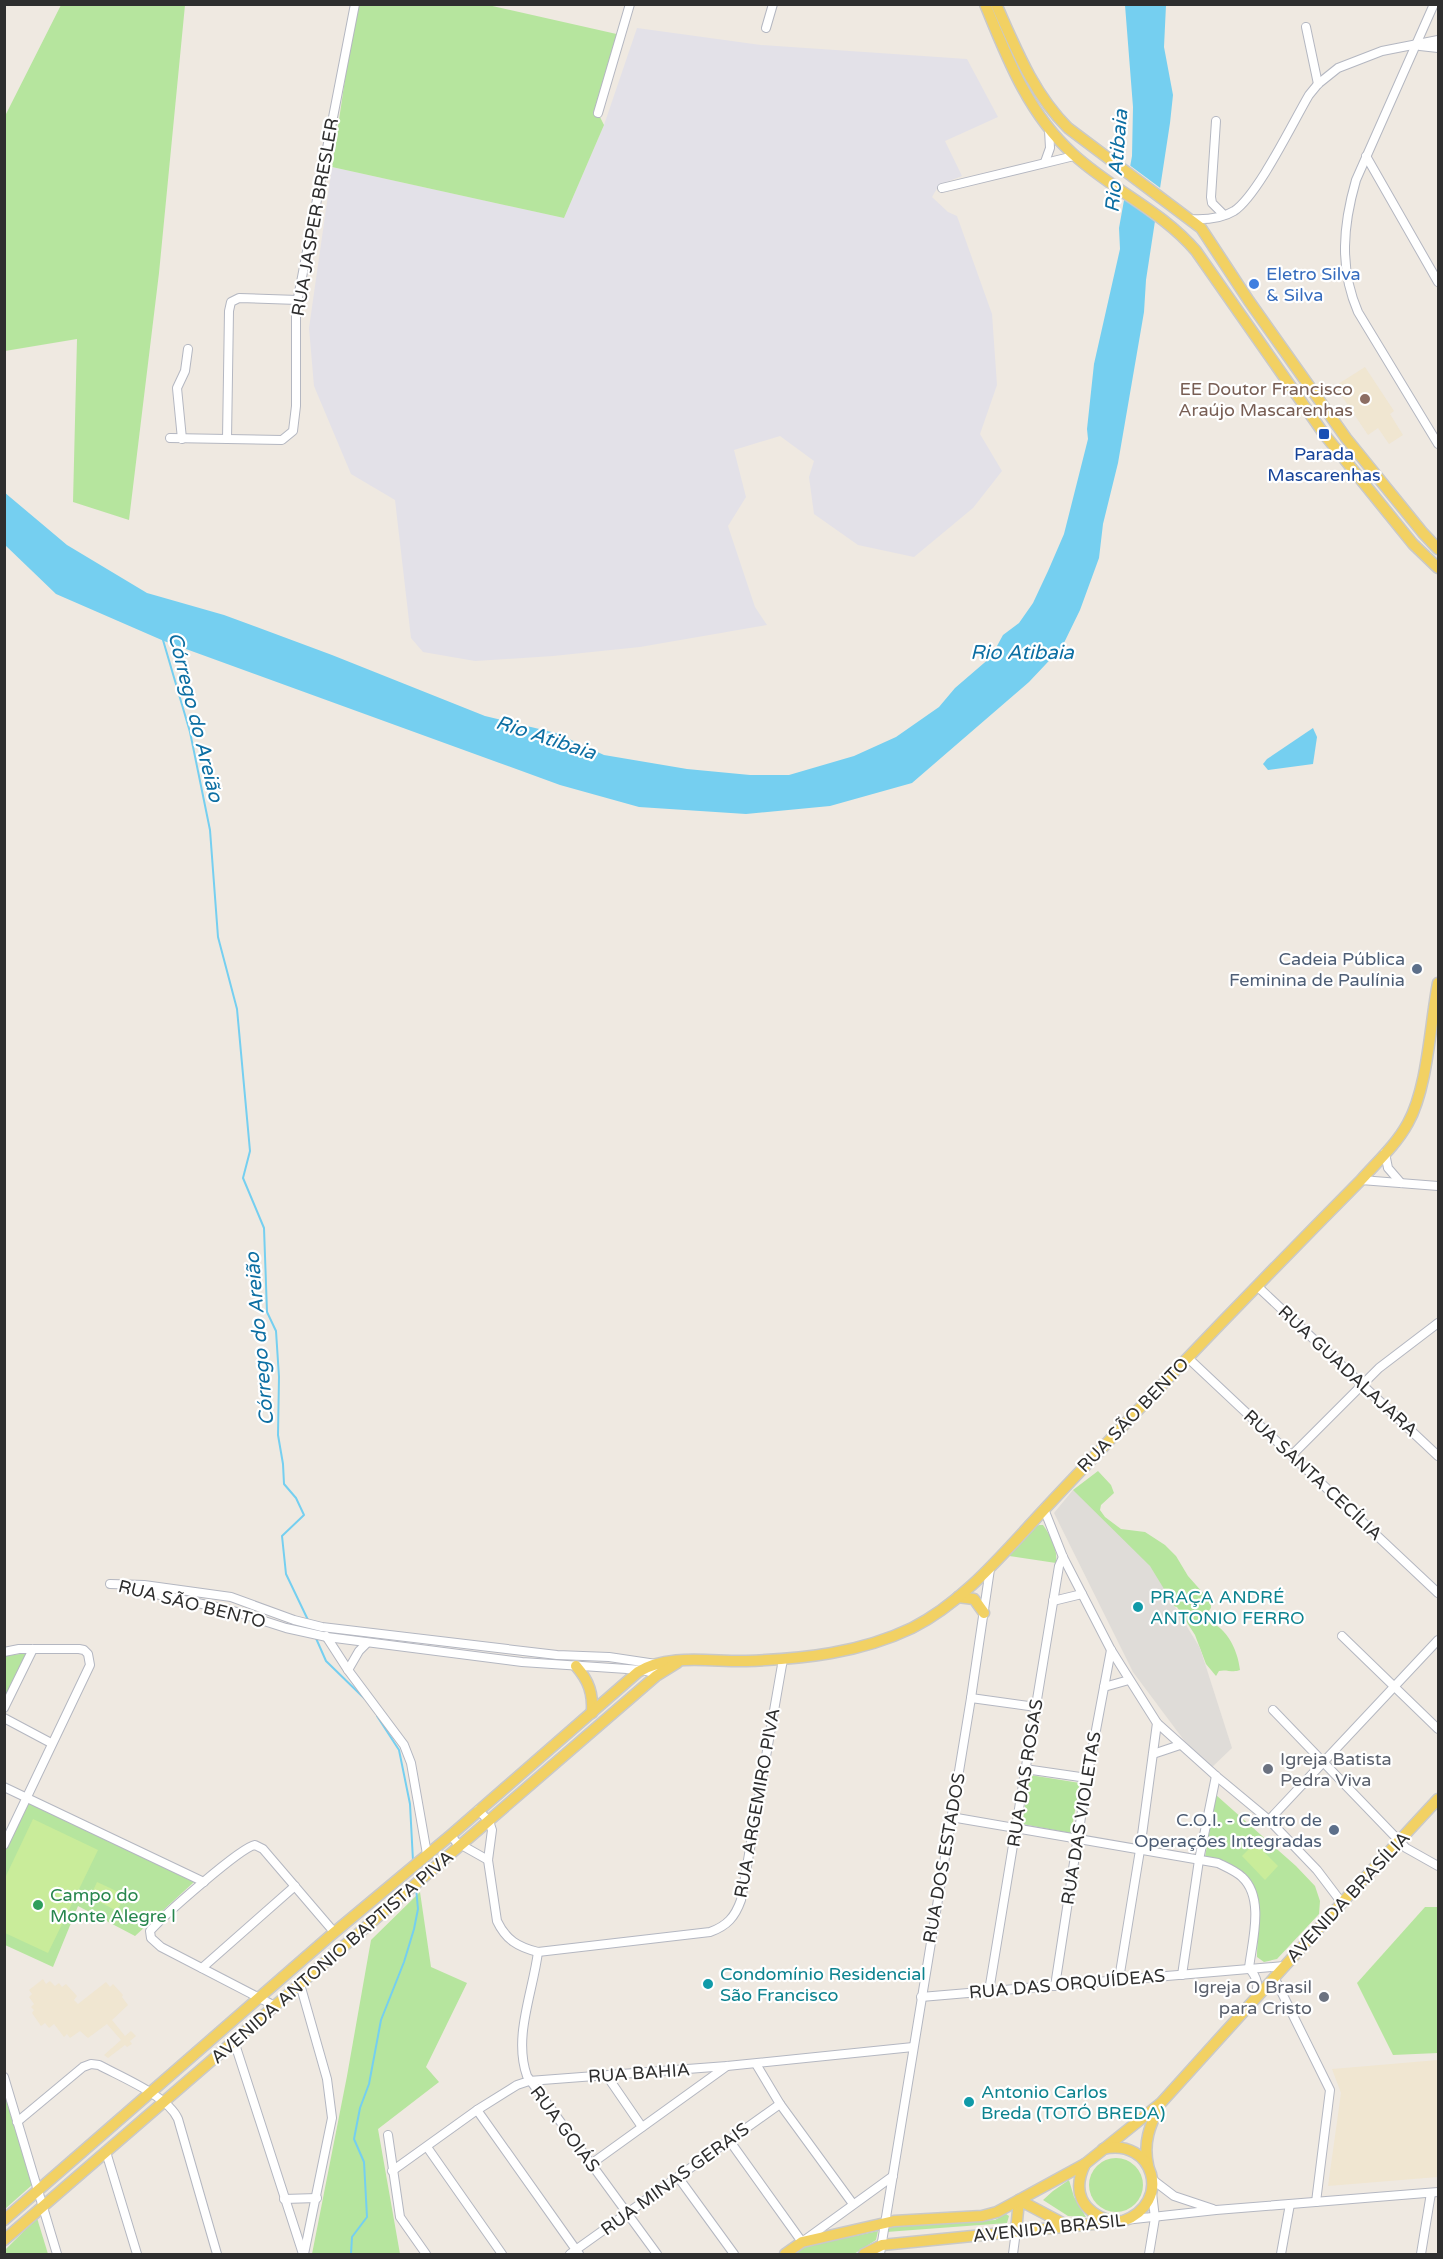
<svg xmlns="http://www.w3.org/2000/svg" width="1443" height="2259" viewBox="0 0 1443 2259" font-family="'Varela Round',sans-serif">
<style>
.industrial{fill:#e3e1e8}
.education{fill:#f0e6d1}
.green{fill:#b6e59e}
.pitch{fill:#c9ec9a}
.plaza{fill:#dfdcd8}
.water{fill:#75cff0}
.pier{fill:#efe9e1}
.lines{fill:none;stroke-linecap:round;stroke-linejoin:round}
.stream{stroke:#75cff0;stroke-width:2}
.minor-casing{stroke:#b4b7c1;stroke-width:10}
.major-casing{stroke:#c9c9c9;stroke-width:13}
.minor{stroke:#fff;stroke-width:8}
.major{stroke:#f2d163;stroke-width:10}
.shop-dot{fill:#3f7fe0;stroke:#fff;stroke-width:2}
.education-dot{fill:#8d6e63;stroke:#fff;stroke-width:2}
.transit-dot{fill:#1a4fb4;stroke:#fff;stroke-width:2}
.service-dot{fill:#5c6f8a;stroke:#fff;stroke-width:2}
.culture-dot{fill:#0f9aa8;stroke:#fff;stroke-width:2}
.worship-dot{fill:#6b7280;stroke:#fff;stroke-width:2}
.leisure-dot{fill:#2e9e5b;stroke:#fff;stroke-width:2}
.labels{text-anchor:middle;stroke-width:4.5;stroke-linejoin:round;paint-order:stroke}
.street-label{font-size:18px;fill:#2e2e2e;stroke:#fff}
.shop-label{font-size:18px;fill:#366cbe;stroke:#fff;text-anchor:start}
.education-label{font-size:18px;fill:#785e54;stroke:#fff;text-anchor:end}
.transit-label{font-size:18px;fill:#164399;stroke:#fff}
.service-label{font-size:18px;fill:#4e5e75;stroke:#fff;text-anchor:end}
.culture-label{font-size:18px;fill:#0d838f;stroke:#fff;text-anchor:start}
.worship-label{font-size:18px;fill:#5b616d;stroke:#fff;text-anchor:start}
.leisure-label{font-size:18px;fill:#27864d;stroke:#fff;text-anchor:start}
.water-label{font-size:20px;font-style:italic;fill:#0d6fa3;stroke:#fff}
</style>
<rect width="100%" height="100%" fill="#efe9e1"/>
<path class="industrial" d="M637,28l124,17 206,14 31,58 -53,24 17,35 -23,9 -7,12 16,15 9,4 35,98 5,71 -17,49 22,37 -29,37 -59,49 -56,-12 -44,-31 -5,-37 5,-16 -34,-25 -46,14 12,47 -18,29 27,81 12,18 -127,22 -87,9 -78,5 -52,-9 -12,-14 -16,-138 -44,-26 -37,-88 -5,-58 23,-161 232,51 40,-93z"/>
<g class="education">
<path d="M1365,367l29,44 -4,3 13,21 -14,9 -11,-16 -10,7 -33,-49z"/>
<path d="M43,1979l3,5 4,-3 5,5 4,-3 3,4 4,-3 11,12 -3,4 4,4 28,-22 4,5 3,-3 10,11 -1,2 6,8 -16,15 13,16 6,-5 5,5 -6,5 2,3 -5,3 -2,-2 -17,13 -4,-3 17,-15 -14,-16 -19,14 -8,-7 -10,7 -3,-4 -3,3 -10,-13 -5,4 -4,-5 -4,3 -9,-13 2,-3 -3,-3 3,-3 -5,-7 3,-3 -3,-4z"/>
<path d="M1438,2060v117l-110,9 13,-93 -9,-24z"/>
</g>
<g class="green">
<path d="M61,5h124l-26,268 -30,247 -56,-18 4,-163 -72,12v-235z"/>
<path d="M356,5h132l133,30 -23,78 6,12 -40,93 -232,-51z"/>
<path d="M1098,1471l13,14 3,8 -13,12 -1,5 5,7 16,12 24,3 20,13 11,11 12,20 23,26v6l-10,13c24,0 37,29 39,49 -7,3 -14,-1 -21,1l-3,5 -10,-12 -11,-29 -18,-28 -14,-3 -88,-99 -2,-15z"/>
<path d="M1039,1525h4c8,11 15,25 13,38l-47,-7 23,-27z"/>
<path d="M28,1653l-23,48v-45z"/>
<path d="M1030,1775l50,8 -9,50 -49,-9z"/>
<path d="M1216,1795l80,71 19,20 5,15 -1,13 -42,45 -13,3 -7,-5c0,-22 7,-64 -9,-80 -11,-11 -28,-15 -43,-20z"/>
<path d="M28,1802l166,80 -59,54 -57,-30 -25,61 -48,-22 -1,-93z"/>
<path d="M420,1892l11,75 36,16 -41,84 13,15 -61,47 22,125h-88l35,-178 24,-136z"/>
<path d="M1425,1907h13v146l-45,2 -36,-72z"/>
<path d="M4,2093l28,92 -27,24h-1z"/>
<circle cx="1116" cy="2185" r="27"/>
<path d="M1069,2180l5,17 12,20 -18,-1 -25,-16 10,-9z"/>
<path d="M1006,2214l3,2 -2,7 -121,9 3,-5 106,-7z"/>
<path d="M37,2218l11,36h-43v-4z"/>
<path d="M878,2231l-2,9 -22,14h-61l10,-7z"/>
</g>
<g class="pitch">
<path d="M33,1819l65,31 -50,103 -43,-20v-55z"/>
<path d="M1255,1843l23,23 -13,14 -23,-24z"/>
<path d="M97,1882l28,13 -8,16 -27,-14z"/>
</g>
<path class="plaza" d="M1073,1490l77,76 50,82 32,100 -22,21 -12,-10 -65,-87 -79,-159z"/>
<g class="water">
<path d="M1125,5h41l-2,42 9,48 -3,28 -24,157 -2,32 -26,151 -15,61 -4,34 -19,52 -18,37 -33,35 -117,101 -82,23 -84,8 -107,-7 -79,-22 -396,-144 -108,-47 -51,-49 -1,-53 63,53 80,48 77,22 108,40 153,61 71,17 48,22 83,14 63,6h39l65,-19 42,-19 43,-30 16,-19 36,-31 12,-22 16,-12 14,-20 15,-32 16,-37 24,-95 -1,-10 7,-65 26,-115 -1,-21 13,-72 1,-49z"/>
<path d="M1313,728l4,9 -4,27 -45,6 -5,-6 4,-5z"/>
</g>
<path class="pier" d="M1128,164l35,26 -5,34 -37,-28z"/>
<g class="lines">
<g class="stream">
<path d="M163,640l27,92 20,98 8,107 19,72 13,142 -7,27 21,50 3,84 9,19 3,46 -1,58 5,29 1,20 12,14 8,17 -22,21 4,38 22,46"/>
<path d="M315,1636l11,25 39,38"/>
<path d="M377,1716l22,34 11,54 3,57"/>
<path d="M351,2254l1,-17 15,-20 -3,-55 -10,-23 6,-31 9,-24 12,-64 23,-58 10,-33 4,-20 -2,-21"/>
</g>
<defs>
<g id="minor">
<path d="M1434,4l-78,176c-13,45 -17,88 2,132l80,132"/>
<path d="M1306,27l12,57"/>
<path d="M766,28l7,-24"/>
<path d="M1420,46l18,2"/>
<path d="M598,113l32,-109"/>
<path d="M1216,121l-5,76 1,6 12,12"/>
<path d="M1366,156l72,126"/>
<path d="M1045,162l5,-14 -1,-18"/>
<path d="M942,188l132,-32"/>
<path d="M1189,219c15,1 32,0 45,-8 24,-16 59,-89 75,-116l9,-11 20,-16 44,-17 56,-11"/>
<path d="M170,438l112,2 11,-9 3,-25v-98l59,-304"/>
<path d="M182,439l-5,-51 8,-17 3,-22"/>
<path d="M227,439l2,-128 2,-9 8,-4 59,2"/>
<path d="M1385,1153l3,15 13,15"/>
<path d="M1361,1180l77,6"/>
<path d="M1257,1286l181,170"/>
<path d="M1188,1358l250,235"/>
<path d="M1292,1455l87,-87 59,-45"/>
<path d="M1044,1509l19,48 48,93 46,73 59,53 53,44 48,50 25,33"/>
<path d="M110,1584l34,1 87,12 63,23 28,7 235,28 52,2 47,7"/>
<path d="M128,1588l102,22 56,18 41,9 195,25 120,8 17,4"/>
<path d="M1053,1601l29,-7"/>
<path d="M326,1636l22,34 56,75 7,18 16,91"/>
<path d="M1342,1636l96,93"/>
<path d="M4,1652l15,-3h60l5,1 4,4 2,11 -86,180"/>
<path d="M348,1670l11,-19 8,-8"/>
<path d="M1104,1687l25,-7"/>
<path d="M971,1698l65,9"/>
<path d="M4,1708l29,-59"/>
<path d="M1273,1710l133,138 32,18"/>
<path d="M4,1718l47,25"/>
<path d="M1153,1754l27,-9"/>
<path d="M1025,1769l62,9"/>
<path d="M4,1787l200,95"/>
<path d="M478,1810l11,11 3,9 -4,30 9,61c9,19 21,26 41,31l172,-20c17,-6 25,-15 31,-32l42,-241"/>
<path d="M951,1817l267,46c8,4 18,8 24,14 23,21 10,65 7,91"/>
<path d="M1269,1820l169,-180"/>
<path d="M451,1835l5,7 32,18"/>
<path d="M538,1952c-5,40 -25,85 -11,124l130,178"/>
<path d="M202,1968l93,-82"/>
<path d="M1249,1968c9,10 10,18 6,30"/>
<path d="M1182,1975l17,-115 17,-84"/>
<path d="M1274,1977l56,113 -14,112"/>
<path d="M1119,1979l21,-129 17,-127"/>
<path d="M300,1984l27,95 5,39 -28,136"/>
<path d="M1055,1986l32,-208 24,-128"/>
<path d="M989,1991l70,-425 4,-9"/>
<path d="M921,1997l363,-31"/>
<path d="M275,2006l-114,-59 -10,-9 -1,-7c13,-15 91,-84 105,-86l8,4 71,83"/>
<path d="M234,2041l69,213"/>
<path d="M756,2064l24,40 73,100"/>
<path d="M607,2076l35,51"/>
<path d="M4,2077l53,177"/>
<path d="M477,2110l102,144"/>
<path d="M17,2122l66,-55 8,-3 8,1c22,12 69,31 79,54l39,135"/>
<path d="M388,2135l12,82 26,37"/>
<path d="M729,2140l73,102 91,-66"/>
<path d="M427,2147l75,107"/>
<path d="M106,2152l31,102"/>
<path d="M591,2164l136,-98"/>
<path d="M392,2171l85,-61 40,-25 12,-4 198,-15 186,-19"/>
<path d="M678,2177l56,77"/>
<path d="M1153,2180l21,16 39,13"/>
<path d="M284,2199l33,-1"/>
<path d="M1125,2220l91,-10 222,-18"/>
<path d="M570,2254l210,-150"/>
<path d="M880,2254l91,-556 19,-129"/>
<path d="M1013,2254l3,-23"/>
<path d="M1149,2254l6,-36 -3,-25"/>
<path d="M1281,2254l9,-50"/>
<path d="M1421,2254l10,-61"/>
</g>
<g id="major">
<path d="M985,4c22,54 44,111 88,150 39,36 88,56 123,97l128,183 89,110 25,24"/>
<path d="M996,4c20,45 37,89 72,124l133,100 48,73 97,137 77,95 15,16"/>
<path d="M958,1597l16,2 10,14"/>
<path d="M576,1666c13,15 17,27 16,47"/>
<path d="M1148,2165c-5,-23 2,-39 11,-59"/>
<path d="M4,2220l326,-284 121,-101 187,-163c30,-19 75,-10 108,-11 57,-2 114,-8 166,-33 46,-23 83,-65 117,-102 20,-22 40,-43 60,-64 89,-95 180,-189 272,-282 16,-18 35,-35 47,-57 20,-36 22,-99 30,-140"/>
<path d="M1110,2221c-29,-10 -38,-30 -25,-57l76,-61 188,-208 89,-96"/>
<path d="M1016,2231l3,-31 49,26"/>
<path d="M4,2240l652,-564 21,-13"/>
<path d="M785,2254l17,-12 92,-21 88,-5 15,-4 88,-48"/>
<path d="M864,2254l18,-9 241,-24c50,-18 31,-84 -20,-72"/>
</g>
</defs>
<use href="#minor" class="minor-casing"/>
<use href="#major" class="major-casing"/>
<use href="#minor" class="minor"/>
<use href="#major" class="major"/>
</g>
<circle class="shop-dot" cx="1254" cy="284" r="6"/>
<circle class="education-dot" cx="1365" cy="399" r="6"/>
<rect class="transit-dot" x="1318" y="428" width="12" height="12" rx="3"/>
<g class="service-dot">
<circle cx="1417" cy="969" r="6"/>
<circle cx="1334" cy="1830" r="6"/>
</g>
<g class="culture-dot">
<circle cx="1138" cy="1607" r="6"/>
<circle cx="708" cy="1984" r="6"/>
<circle cx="969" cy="2102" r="6"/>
</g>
<g class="worship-dot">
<circle cx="1268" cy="1769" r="6"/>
<circle cx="1324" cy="1997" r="6"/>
</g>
<circle class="leisure-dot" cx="38" cy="1905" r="6"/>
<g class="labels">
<g class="street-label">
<text transform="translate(315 217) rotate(-80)" y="6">RUA JASPER BRESLER</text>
<text transform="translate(1348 1371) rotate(43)" y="6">RUA GUADALAJARA</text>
<text transform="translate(1133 1415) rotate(-46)" y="6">RUA SÃO BENTO</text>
<text transform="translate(1313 1475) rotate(43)" y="6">RUA SANTA CECÍLIA</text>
<text transform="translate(192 1604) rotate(14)" y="6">RUA SÃO BENTO</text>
<text transform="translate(1025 1773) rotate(-81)" y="6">RUA DAS ROSAS</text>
<text transform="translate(757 1803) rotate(-80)" y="6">RUA ARGEMIRO PIVA</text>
<text transform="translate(1081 1818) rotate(-81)" y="6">RUA DAS VIOLETAS</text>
<text transform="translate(944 1858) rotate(-80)" y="6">RUA DOS ESTADOS</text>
<text transform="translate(1348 1897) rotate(-47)" y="6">AVENIDA BRASÍLIA</text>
<text transform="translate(332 1957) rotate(-41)" y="6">AVENIDA ANTONIO BAPTISTA PIVA</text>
<text transform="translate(1067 1984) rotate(-5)" y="6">RUA DAS ORQUÍDEAS</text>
<text transform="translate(639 2073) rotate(-4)" y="6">RUA BAHIA</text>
<text transform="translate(565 2129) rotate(53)" y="6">RUA GOIÁS</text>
<text transform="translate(675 2179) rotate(-36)" y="6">RUA MINAS GERAIS</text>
<text transform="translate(1049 2228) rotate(-6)" y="6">AVENIDA BRASIL</text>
</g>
<g class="shop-label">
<text x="1266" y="280">Eletro Silva<tspan x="1266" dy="21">&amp; Silva</tspan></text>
</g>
<g class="education-label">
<text x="1353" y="395">EE Doutor Francisco<tspan x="1353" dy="21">Araújo Mascarenhas</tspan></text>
</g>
<g class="transit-label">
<text x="1324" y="460">Parada<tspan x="1324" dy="21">Mascarenhas</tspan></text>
</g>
<g class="service-label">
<text x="1405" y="965">Cadeia Pública<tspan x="1405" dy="21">Feminina de Paulínia</tspan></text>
<text x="1322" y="1826">C.O.I. - Centro de<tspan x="1322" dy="21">Operações Integradas</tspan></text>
</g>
<g class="culture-label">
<text x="1150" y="1603">PRAÇA ANDRÉ<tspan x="1150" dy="21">ANTONIO FERRO</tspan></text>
<text x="720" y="1980">Condomínio Residencial<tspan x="720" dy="21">São Francisco</tspan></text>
<text x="981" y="2098">Antonio Carlos<tspan x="981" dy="21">Breda (TOTÓ BREDA)</tspan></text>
</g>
<g class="worship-label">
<text x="1280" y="1765">Igreja Batista<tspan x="1280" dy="21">Pedra Viva</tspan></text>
<text x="1312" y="1993" text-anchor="end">Igreja O Brasil<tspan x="1312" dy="21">para Cristo</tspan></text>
</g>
<g class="leisure-label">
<text x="50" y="1901">Campo do<tspan x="50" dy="21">Monte Alegre l</tspan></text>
</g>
<g class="water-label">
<text transform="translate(1116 161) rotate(-85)" y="7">Rio Atibaia</text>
<text x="1022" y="659">Rio Atibaia</text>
<text transform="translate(196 717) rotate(76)" y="7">Córrego do Areião</text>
<text transform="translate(546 737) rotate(18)" y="7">Rio Atibaia</text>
<text transform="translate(259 1339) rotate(-95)" y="7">Córrego do Areião</text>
</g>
</g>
<rect width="1443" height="2259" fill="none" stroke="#2e2e2e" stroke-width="12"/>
</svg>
